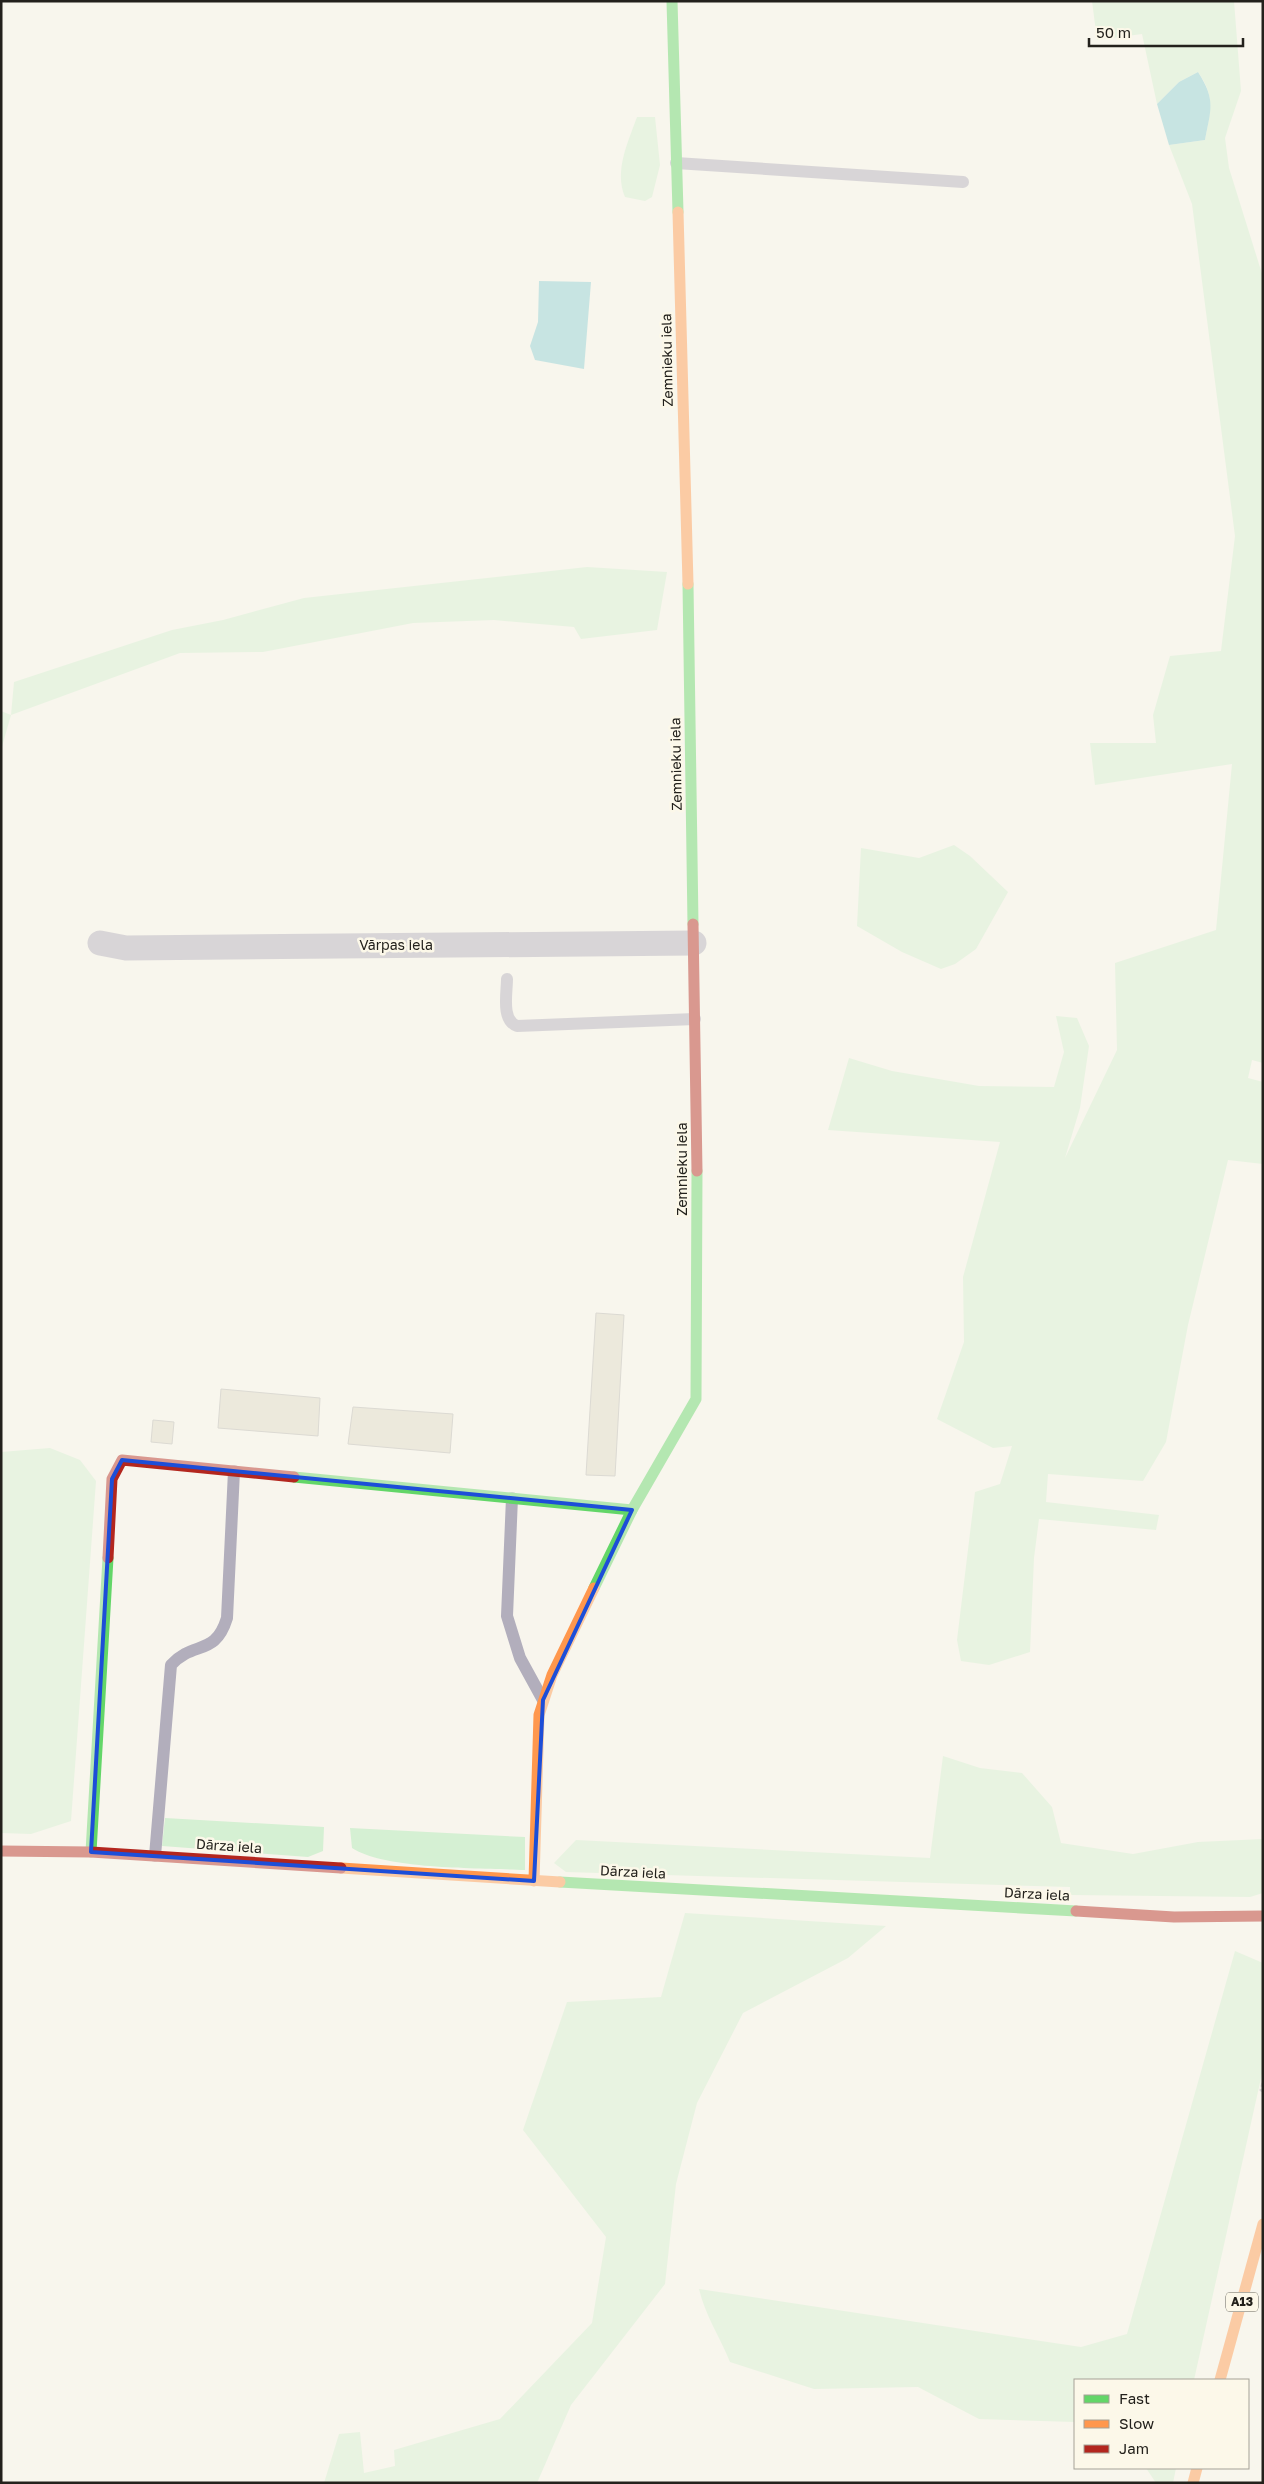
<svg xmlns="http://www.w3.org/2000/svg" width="1264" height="2484" viewBox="0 0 1264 2484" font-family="'Golos Text',sans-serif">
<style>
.green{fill:#d5f0d3}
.water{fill:#8dcfd5}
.building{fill:#ded9c8;stroke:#bab8b3}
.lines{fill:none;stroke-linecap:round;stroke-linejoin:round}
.path{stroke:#b7b4ba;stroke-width:3;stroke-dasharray:4 2.5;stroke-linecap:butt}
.lane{stroke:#b2aebc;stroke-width:12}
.street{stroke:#b2aebc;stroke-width:25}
.fast{stroke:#63d668;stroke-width:11}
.slow{stroke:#ff974d;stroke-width:11}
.jam{stroke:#b3261e;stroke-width:11}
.marked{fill:none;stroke:#1d4ed8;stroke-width:4;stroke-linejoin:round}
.labels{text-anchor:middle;stroke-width:5;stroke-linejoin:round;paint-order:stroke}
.shield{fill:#fcf8e9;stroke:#64625a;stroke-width:1}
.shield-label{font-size:12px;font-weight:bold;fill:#23211c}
.street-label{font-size:14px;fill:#23211c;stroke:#fcf8e9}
</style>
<rect width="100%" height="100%" fill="#f8f5ed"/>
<g class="green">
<path d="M1092,1h142l7,90 -16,47 4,30 34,109v786l-11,-3 -4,18 15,4v82l-35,-4 -40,165 -22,117 -23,39 -95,-7 -2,28 113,13 -3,15 -117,-11 -5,39 -4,94 -41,13 -28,-4 -4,-21 18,-148 25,-8 12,-38 -19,2 -56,-29 27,-77 -1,-65 37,-135 -172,-12 21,-72 43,13 87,15 75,1 10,-35 -8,-36 21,2 12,28 -9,62 -15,50 52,-108 -2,-87 101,-33 16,-166 -137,21 -5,-42h66l-3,-28 17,-59 51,-5 14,-115 -43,-332 -23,-59 36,-5c5,-28 11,-43 -7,-68l-19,10 -22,22 -15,-70 -45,6z"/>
<path d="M637,117h18l5,48 -8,32 -7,4 -20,-4c-11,-26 3,-55 12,-80z"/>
<path d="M587,567l80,5 -10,58 -76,9 -7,-12 -80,-7 -81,3 -150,29 -83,1 -169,62 -10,35v-39l10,4 3,-33 158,-52 51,-10 81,-22z"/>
<path d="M954,845l16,11 38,36 -32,57 -21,15 -14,5 -39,-17 -45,-26 4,-78 58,10z"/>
<path d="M50,1448l30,12 16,21 -25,340 -40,13 -30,-1v-381z"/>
<path d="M943,1756l37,12 42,5 30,34 9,36 72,11 65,-12 65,-3v54l-13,4 -180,-2v-8l-504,-15 -12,-9 22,-23 354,18z"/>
<path d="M165,1818l159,9 -1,24 -15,6 -146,-11z"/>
<path d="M350,1828l175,9v33c-43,-2 -139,0 -173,-22z"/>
<path d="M685,1913l201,13 -38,32 -105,55 -46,90 -21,81 -11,100 -94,121 -34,78h-213l15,-49 21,-2 4,41 31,-7 -1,-16 106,-31 92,-96 14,-86 -83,-107 44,-128 94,-5z"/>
<path d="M1235,1951l28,12v106l-69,311h-119v42l-96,-3 -61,-32 -104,2 -84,-27c-10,-25 -25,-47 -31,-73l382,58 46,-13z"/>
<path d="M1146,2468h30l-3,15h-17z"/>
</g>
<g class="water">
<path d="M1198,72c18,28 13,37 7,68l-36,5 -12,-41 22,-22z"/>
<path d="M539,281l52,1 -7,87 -49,-9 -5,-14 8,-24z"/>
</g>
<g class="building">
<path d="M596,1313l28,2 -9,161 -29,-1z"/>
<path d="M221,1389l99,9 -2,38 -100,-8z"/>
<path d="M353,1407l100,7 -3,39 -102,-9z"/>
<path d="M153,1420l21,2 -2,22 -21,-2z"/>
</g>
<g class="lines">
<path class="path" d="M1263,2083l-2,7 2,1"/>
<g class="lane">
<path d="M676,163l287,19"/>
<path d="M507,979c0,14 -6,41 10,47l178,-7"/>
<path d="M512,1498l-5,118 13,42 23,42"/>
<path d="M155,1856l16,-191c23,-25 44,-8 56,-47l7,-147"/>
</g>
<path class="street" d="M100,943l26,5 568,-5"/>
<g class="fast">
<path d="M672,1l6,211"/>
<path d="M688,584l5,340"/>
<path d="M294,1477l338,33"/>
<path d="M594,1588l38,-78 64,-111 1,-228"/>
<path d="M91,1852l17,-294"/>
<path d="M560,1882l516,29"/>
</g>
<g class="slow">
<path d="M678,212l10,372"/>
<path d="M341,1868l219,14"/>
<path d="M534,1881l5,-166 13,-40 42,-87"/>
<path d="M1220,2380l43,-156"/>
<path d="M1193,2483l4,-15"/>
</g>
<g class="jam">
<path d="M693,924l4,247"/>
<path d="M108,1558l4,-79 10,-19 172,17"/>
<path d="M1,1851l90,1 250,16"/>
<path d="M1076,1911l98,6 89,-1"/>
</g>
</g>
<path d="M0 0H1264V2484H0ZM122,1460l510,50 -89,190 -9,181 -443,-29 21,-373z" fill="#f8f5ed" fill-opacity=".55" fill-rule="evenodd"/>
<path class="marked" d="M122,1460l510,50 -89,190 -9,181 -443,-29 21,-373z"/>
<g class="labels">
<rect class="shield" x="1226" y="2292.5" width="32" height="19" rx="4"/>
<g class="shield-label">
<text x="1242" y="2306">A13</text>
</g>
<g class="street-label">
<text transform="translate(667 360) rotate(-91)" y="5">Zemnieku iela</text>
<text transform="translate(676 764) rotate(-91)" y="5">Zemnieku iela</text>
<text x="396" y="950">Vārpas iela</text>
<text transform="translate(682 1169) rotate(-90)" y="5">Zemnieku iela</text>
<text transform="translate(229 1846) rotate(4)" y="5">Dārza iela</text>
<text transform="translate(633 1872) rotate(3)" y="5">Dārza iela</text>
<text transform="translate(1037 1894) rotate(3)" y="5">Dārza iela</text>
</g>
</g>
<rect width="1264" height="2484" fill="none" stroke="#23211c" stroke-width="5"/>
<rect x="1074" y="2379" width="175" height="90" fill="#fcf8e9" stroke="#a5a297"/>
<rect x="1084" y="2395" width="25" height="8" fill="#63d668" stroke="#a5a297"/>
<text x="1119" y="2404" font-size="15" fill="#23211c">Fast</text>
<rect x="1084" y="2420" width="25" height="8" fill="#ff974d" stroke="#a5a297"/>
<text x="1119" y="2429" font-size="15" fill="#23211c">Slow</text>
<rect x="1084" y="2445" width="25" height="8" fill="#b3261e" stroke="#a5a297"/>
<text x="1119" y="2454" font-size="15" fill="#23211c">Jam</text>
<path d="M1089 38v8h154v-8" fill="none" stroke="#23211c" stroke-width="2.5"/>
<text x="1096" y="38" font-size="15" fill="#23211c" stroke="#fcf8e9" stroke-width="4" paint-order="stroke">50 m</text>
</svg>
